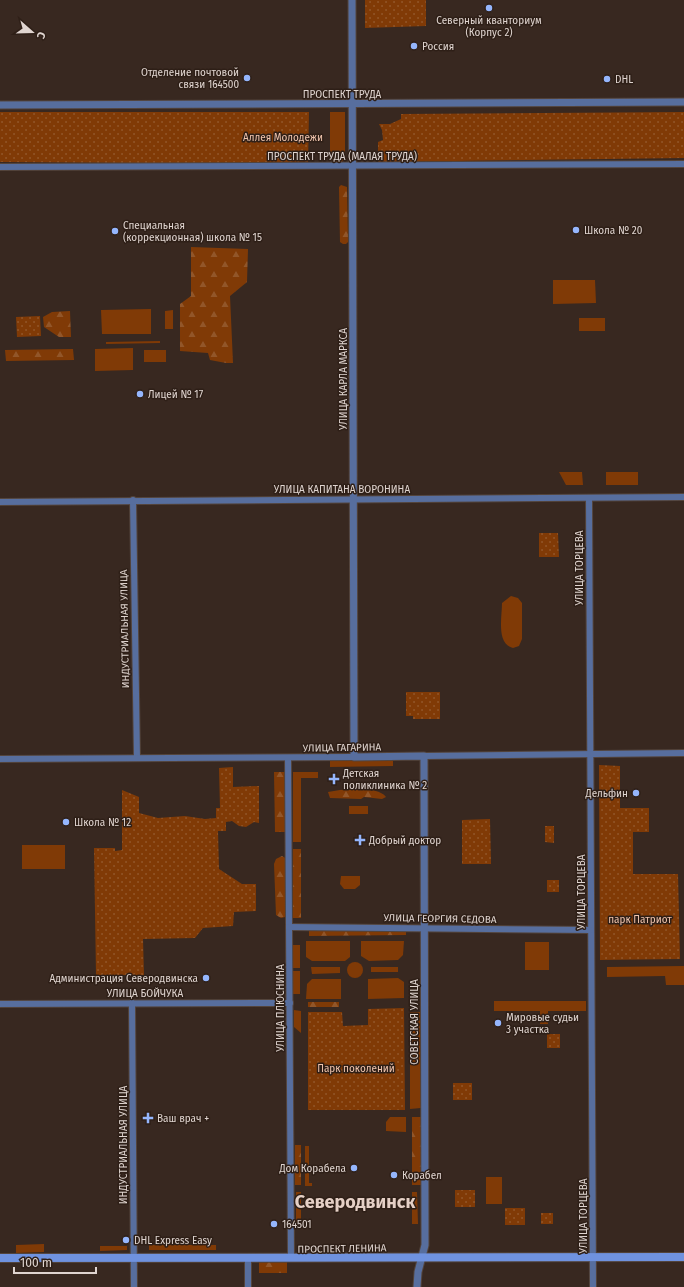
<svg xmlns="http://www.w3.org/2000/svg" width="684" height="1287" viewBox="0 0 684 1287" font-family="'Fira Sans',sans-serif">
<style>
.green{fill:#803a06}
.forest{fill:url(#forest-firs)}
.park{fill:url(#park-dots)}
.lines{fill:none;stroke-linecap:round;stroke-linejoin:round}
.minor-casing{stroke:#53443c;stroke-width:8}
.tertiary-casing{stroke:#53443c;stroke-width:9}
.secondary-casing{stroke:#53443c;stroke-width:10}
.minor{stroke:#576e9e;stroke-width:6}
.tertiary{stroke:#576e9e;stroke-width:7}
.secondary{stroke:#6f92df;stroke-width:8}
.poi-dot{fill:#95b6fd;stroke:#2e1f17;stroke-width:1.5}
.labels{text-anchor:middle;stroke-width:3;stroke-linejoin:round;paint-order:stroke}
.poi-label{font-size:10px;fill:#e0d5d0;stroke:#2e1f17;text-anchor:start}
.street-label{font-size:10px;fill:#e0d5d0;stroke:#2e1f17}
.park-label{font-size:10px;fill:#f1c5ae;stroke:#2e1f17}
.town-label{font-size:18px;font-weight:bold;fill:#e5d0c6;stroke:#2e1f17}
</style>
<defs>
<pattern id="forest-firs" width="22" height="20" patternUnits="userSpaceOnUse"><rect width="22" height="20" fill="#803a06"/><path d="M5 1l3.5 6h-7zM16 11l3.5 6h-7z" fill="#925629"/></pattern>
<pattern id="park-dots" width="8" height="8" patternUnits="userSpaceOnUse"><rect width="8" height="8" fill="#803a06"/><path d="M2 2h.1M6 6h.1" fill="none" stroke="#925629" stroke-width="1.8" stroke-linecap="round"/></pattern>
</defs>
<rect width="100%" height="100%" fill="#382820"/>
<g class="green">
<path d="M330,112h15v45l-4,6h-5l-6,-5z"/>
<path d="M553,280h42l1,23 -43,1z"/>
<path d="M151,309v25h-49l-1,-24z"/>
<path d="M173,310v19h-8v-18z"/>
<rect x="579" y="318" width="26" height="13"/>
<path d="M160,341v2l-54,1v-2z"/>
<path d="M133,348v22l-38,1v-22z"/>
<rect x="144" y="350" width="22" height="12"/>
<path d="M559,472h23l1,13h-17z"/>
<rect x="606" y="472" width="32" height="13"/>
<path d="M511,596l7,2 4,5v36l-3,7 -6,2c-17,-4 -11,-31 -11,-45z"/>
<path d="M345,759l3,2h45v5l-63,1v-7z"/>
<path d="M293,772h25v6h-17v64h-8z"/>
<rect x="349" y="806" width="19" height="8"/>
<rect x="22" y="845" width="43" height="24"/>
<path d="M341,876h19v9l-5,4h-11l-4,-5z"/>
<path d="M306,941h44v16l-5,4h-33l-6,-4z"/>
<path d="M361,941h43l-1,14 -5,5 -29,1 -8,-5z"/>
<rect x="525" y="942" width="24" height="28"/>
<rect x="293" y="945" width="7" height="23"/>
<circle cx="355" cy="970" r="8"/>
<path d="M684,966v19h-18l-1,-9 -58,1v-10z"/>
<path d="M311,967h29v6l-28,1z"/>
<rect x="371" y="967" width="27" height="5"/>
<rect x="293" y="971" width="7" height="23"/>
<path d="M398,978l6,4v16l-36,1v-20z"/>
<path d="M312,979h29v20h-35l1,-15z"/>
<path d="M494,1001h92v10h-38v13h-8v-13h-46z"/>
<path d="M294,1010l7,1v22l-7,-6z"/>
<path d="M410,1012h10l1,96 -11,1z"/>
<path d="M390,1117h16v15l-20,-1v-9z"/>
<path d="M305,1146h4v37h3v3h-7z"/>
<rect x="486" y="1177" width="16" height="27"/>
<rect x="296" y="1192" width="5" height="33"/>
<path d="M412,1192h5l1,32h-6z"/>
<path d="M44,1244v8l-28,1v-8z"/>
<rect x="149" y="1245" width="67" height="5"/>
<path d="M100,1246h27v4l-27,1z"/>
</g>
<g class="forest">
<path d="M341,185l6,2 1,55 -2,2h-3l-3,-2 -1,-55z"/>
<path d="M191,247l57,2 -1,33 -17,14 3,67h-7l-16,-3 -2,-7 -28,-2v-47l11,-8z"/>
<path d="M70,311l1,26h-12l-15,-10 -1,-10 9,-5z"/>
<path d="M73,349l1,11 -68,1 -1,-11z"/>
<path d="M274,772h12l1,60h-12z"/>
<path d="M340,790c13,0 39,-3 46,7l-4,2 -18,-2 -3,2 -31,-1 -2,-6z"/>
<rect x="293" y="849" width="8" height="69"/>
<path d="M282,856l5,3v55l-2,3 -4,1 -5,-3 -2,-51 2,-5z"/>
<path d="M406,930v5l-97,1v-5z"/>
<rect x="308" y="1002" width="31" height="5"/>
<rect x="412" y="1117" width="10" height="68"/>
<rect x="295" y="1145" width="6" height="40"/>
<rect x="259" y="1261" width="28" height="12"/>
</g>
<g class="park">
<path d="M365,0h61v26l-61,2z"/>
<path d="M0,112h309l-1,52 -308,-2z"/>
<path d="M684,112v46l-306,4v-20l5,-2 -1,-10 -3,-6h11l11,-5v-5z"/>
<path d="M40,316l1,20 -24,1 -1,-20z"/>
<path d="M539,533h19l1,24h-20z"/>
<path d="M406,692h34v27h-27v-3h-7z"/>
<path d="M599,765l21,1v42h29v24h-16v42h45l2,85 -80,1z"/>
<path d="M233,767v20l26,-1v37l-5,-1 -8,5 -7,-1 -7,-5 -6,1v9h-8l1,38 23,15h14v27l-22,1 -1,14 -30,2 -8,10 -52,1 1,36h-48l-2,-127h21v3l7,-1v-60l17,7v16l19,5 27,-2 20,3 11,-1v-10h4l-1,-40z"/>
<path d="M490,819l1,45h-29v-44z"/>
<path d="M545,826h9v17l-9,-1z"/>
<rect x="547" y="880" width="12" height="12"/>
<path d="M404,1008l1,102h-97v-98h34l1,14 25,-1v-16z"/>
<rect x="547" y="1034" width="13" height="14"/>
<rect x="453" y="1083" width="19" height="17"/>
<rect x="455" y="1190" width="20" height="17"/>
<rect x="505" y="1208" width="20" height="17"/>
<rect x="541" y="1213" width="12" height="11"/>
</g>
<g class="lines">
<defs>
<g id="minor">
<path d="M0,167l684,-3"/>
<path d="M589,498l4,789"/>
<path d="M133,500l4,258"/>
<path d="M0,502l684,-5"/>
<path d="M424,756l260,-3"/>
<path d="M288,758l3,500"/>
<path d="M0,759l354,-2"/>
<path d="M289,927l302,3"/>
<path d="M132,1003l2,284"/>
<path d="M0,1004l290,-1"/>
<path d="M248,1258v29"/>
</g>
<g id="tertiary">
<path d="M352,0l2,757 70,-1 1,489 -7,27 -1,15"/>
<path d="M0,105l684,-3"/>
</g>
<path id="secondary" d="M0,1258l684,-1"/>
</defs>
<use href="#minor" class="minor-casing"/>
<use href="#tertiary" class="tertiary-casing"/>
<use href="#secondary" class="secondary-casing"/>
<use href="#minor" class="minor"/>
<use href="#tertiary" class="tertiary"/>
<use href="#secondary" class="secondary"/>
</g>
<g class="poi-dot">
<circle cx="489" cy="8" r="4"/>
<circle cx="414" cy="46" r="4"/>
<circle cx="247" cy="78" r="4"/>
<circle cx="607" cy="79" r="4"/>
<circle cx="576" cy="230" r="4"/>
<circle cx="115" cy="231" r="4"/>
<circle cx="140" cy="394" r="4"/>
<path d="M332 773h4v4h4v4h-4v4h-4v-4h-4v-4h4z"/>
<circle cx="636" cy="793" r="4"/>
<circle cx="66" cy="822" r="4"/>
<path d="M358 834h4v4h4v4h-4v4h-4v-4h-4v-4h4z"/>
<circle cx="206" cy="978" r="4"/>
<circle cx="498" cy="1023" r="4"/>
<path d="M146 1112h4v4h4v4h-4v4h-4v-4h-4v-4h4z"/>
<circle cx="354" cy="1168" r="4"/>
<circle cx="394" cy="1175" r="4"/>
<circle cx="274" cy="1224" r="4"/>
<circle cx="126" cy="1240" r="4"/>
</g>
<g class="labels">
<g class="poi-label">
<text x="489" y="24" text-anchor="middle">Северный кванториум<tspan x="489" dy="12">(Корпус 2)</tspan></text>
<text x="422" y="50">Россия</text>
<text x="239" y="76" text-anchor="end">Отделение почтовой<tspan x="239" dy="12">связи 164500</tspan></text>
<text x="615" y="83">DHL</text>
<text x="123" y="229">Специальная<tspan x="123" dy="12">(коррекционная) школа № 15</tspan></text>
<text x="584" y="234">Школа № 20</text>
<text x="148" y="398">Лицей № 17</text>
<text x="343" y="777">Детская<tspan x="343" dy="12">поликлиника № 2</tspan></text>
<text x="628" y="797" text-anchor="end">Дельфин</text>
<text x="74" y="826">Школа № 12</text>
<text x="369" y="844">Добрый доктор</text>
<text x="198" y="982" text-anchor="end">Администрация Северодвинска</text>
<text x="506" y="1021">Мировые судьи<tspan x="506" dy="12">3 участка</tspan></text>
<text x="157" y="1122">Ваш врач +</text>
<text x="346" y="1172" text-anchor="end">Дом Корабела</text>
<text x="402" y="1179">Корабел</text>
<text x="282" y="1228">164501</text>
<text x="134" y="1244">DHL Express Easy</text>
</g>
<g class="street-label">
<text x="342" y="98">ПРОСПЕКТ ТРУДА</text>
<text x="342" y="160">ПРОСПЕКТ ТРУДА (МАЛАЯ ТРУДА)</text>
<text transform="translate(343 379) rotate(-90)" y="4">УЛИЦА КАРЛА МАРКСА</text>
<text x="342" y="493">УЛИЦА КАПИТАНА ВОРОНИНА</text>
<text transform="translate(579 568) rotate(-90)" y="4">УЛИЦА ТОРЦЕВА</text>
<text transform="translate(124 629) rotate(-91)" y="4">ИНДУСТРИАЛЬНАЯ УЛИЦА</text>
<text transform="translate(342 747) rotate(-1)" y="4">УЛИЦА ГАГАРИНА</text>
<text transform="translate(581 892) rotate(-90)" y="4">УЛИЦА ТОРЦЕВА</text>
<text transform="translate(440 918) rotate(1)" y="4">УЛИЦА ГЕОРГИЯ СЕДОВА</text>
<text x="145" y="997">УЛИЦА БОЙЧУКА</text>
<text transform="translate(280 1008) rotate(-90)" y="4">УЛИЦА ПЛЮСНИНА</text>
<text transform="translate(414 1022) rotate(-90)" y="4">СОВЕТСКАЯ УЛИЦА</text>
<text transform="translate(123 1145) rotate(-90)" y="4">ИНДУСТРИАЛЬНАЯ УЛИЦА</text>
<text transform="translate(583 1216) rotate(-90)" y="4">УЛИЦА ТОРЦЕВА</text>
<text transform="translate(342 1248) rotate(-1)" y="4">ПРОСПЕКТ ЛЕНИНА</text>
</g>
<g class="park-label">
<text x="283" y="141">Аллея Молодежи</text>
<text x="640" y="923">парк Патриот</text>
<text x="356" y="1072">Парк поколений</text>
</g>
<g class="town-label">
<text x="355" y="1208">Северодвинск</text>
</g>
</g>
<g transform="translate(32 32) rotate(110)" stroke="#2e1f17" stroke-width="3" paint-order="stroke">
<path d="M0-3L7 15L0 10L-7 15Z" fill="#e0d5d0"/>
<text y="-6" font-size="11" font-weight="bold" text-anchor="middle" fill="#e0d5d0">С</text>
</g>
<path d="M14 1267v6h82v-6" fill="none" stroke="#e0d5d0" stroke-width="2"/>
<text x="20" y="1267" font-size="12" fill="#e0d5d0" stroke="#2e1f17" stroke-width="3" paint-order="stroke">100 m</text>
</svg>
